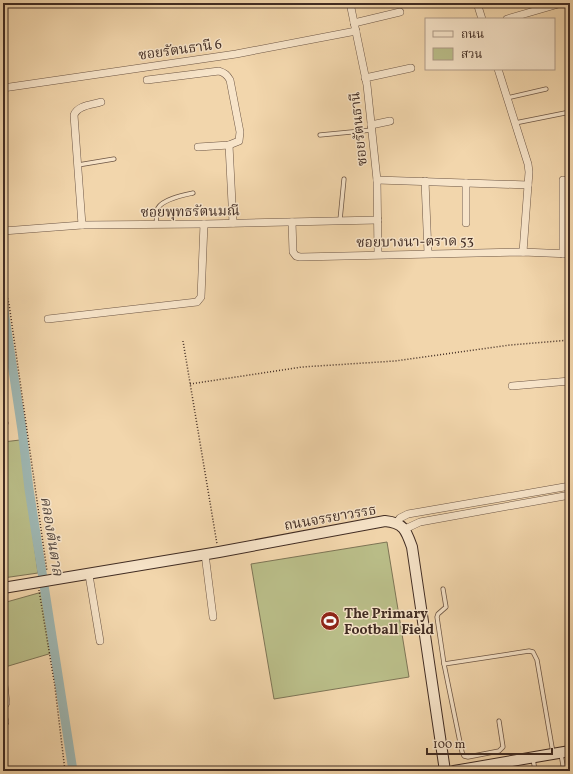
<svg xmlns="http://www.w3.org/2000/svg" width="573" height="774" viewBox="0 0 573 774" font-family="Vollkorn,'Noto Serif Thai',serif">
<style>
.green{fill:#babe89;stroke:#7e7556}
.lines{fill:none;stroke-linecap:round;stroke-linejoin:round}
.canal{stroke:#9eb7b3;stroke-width:9}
.service-casing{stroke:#6d5645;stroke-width:5}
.minor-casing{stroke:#6d5645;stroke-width:8}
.secondary-casing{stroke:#412c23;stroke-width:12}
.path{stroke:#412c23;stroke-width:1.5;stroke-dasharray:1 2;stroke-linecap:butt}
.service{stroke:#f7e4c9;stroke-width:3.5}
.minor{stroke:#f7e4c9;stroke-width:7}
.secondary{stroke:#f7e4c9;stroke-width:10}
.labels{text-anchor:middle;stroke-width:3;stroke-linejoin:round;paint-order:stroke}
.street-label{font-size:14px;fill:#412c23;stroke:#f7e4c9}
.poi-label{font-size:14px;font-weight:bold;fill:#412c23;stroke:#f7e4c9;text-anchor:start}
.water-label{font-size:15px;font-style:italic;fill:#544840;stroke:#f7e4c9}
</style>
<rect width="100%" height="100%" fill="#f2d6ac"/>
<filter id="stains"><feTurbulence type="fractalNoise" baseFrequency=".005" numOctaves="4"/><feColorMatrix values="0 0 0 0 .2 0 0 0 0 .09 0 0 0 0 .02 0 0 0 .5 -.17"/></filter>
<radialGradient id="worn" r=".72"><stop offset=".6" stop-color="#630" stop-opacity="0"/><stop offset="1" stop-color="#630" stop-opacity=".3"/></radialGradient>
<g class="green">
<path d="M20,440l18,133 -35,5v-136z"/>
<path d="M387,542l22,135 -135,22 -23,-135z"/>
<path d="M42,592l10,61 -47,14 -2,-12v-52z"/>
</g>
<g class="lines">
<path class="canal" d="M3,304l19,126 7,59 44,282"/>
<defs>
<g id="service">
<path d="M507,98l39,-9"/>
<path d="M515,123l55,-11"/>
<path d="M320,135l52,-5"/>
<path d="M78,165l36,-6"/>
<path d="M340,220l4,-41"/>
<path d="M156,224c1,-5 0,-11 2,-16 5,-9 26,-13 35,-15"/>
<path d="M3,423h3"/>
<path d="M443,589l3,18 -8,7 -1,3 7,47 18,88 2,4 4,1 31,-6 4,-4 -4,-26"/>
<path d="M444,664l85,-13 4,1 4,8 16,93"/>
<path d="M561,754l3,17"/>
<path d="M533,758l2,13"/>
</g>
<g id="minor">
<path d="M350,3l17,82 10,95 1,74"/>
<path d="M477,3l5,16"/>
<path d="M507,19l55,-16"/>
<path d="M354,23l46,-11"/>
<path d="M498,69l30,95 1,8 -6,80"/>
<path d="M365,78l46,-10"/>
<path d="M147,80l72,-9c6,2 8,4 11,9l10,52 -1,9 -10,4 -31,2"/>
<path d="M3,88l233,-34 120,-23"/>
<path d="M371,125l19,-4"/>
<path d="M229,145l4,78"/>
<path d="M377,180l151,5"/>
<path d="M563,180v74"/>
<path d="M425,181l3,72"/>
<path d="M466,183v40"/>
<path d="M292,222l1,30 3,4 4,1 223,-5 47,2"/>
<path d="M82,225l-8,-110c4,-10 18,-10 27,-13"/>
<path d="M3,231l79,-6 122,-1 174,-4"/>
<path d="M48,319l149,-17 4,-5 3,-73"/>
<path d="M512,386l58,-5"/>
<path d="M397,522l3,-4 8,-4 162,-28"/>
<path d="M405,529l15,-7 150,-27"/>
<path d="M205,554l8,63"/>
<path d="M89,575l11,66"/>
<path d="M3,676l3,27 -3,5"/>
<path d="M3,713l2,9"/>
</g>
<g id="secondary">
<path d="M3,588l216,-36 166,-31c19,2 21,9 27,26l33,224"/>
<path d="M454,771l116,-20"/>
</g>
</defs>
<use href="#service" class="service-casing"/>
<use href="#minor" class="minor-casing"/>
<use href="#secondary" class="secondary-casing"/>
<g class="path">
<path d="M3,281l6,23 38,267"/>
<path d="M183,341l34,203"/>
<path d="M190,384l112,-17 93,-6 115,-16 60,-5"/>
<path d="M39,590l16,97 10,84"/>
</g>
<use href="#service" class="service"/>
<use href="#minor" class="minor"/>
<use href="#secondary" class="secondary"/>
</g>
<defs>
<symbol id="stadium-disc" viewBox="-11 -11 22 22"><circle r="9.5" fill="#8f2418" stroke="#f7e4c9"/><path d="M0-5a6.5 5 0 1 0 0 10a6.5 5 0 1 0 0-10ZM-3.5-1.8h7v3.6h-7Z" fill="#fff"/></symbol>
</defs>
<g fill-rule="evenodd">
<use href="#stadium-disc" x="319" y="610" width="22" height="22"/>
</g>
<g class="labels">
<g class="street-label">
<text transform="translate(180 49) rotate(-8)" y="5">ซอยรัตนธานี 6</text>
<text transform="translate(358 129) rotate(-96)" y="5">ซอยรัตนธานี</text>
<text transform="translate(190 211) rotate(-1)" y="5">ซอยพุทธรัตนมณี</text>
<text transform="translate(415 241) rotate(-1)" y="5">ซอยบางนา-ตราด 53</text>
<text transform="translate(330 517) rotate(-10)" y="5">ถนนจรรยาวรรธ</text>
</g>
<g class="poi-label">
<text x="344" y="618">The Primary<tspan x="344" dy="16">Football Field</tspan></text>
</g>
<g class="water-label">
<text transform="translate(52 536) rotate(81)" y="5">คลองต้นตาล</text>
</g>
</g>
<rect width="573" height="774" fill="none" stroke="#f2d6ac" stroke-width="16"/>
<rect x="4" y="4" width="565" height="766" fill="none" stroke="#412c23" stroke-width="2"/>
<rect x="8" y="8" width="557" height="758" fill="none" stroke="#412c23"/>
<rect x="425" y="18" width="130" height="52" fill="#f7e4c9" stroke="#ae9a87"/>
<rect x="433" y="31" width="20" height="6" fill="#f7e4c9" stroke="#ae9a87"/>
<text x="461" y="38" font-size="12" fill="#412c23">ถนน</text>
<rect x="433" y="48" width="20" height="12" fill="#babe89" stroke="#ae9a87"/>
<text x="461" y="58" font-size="12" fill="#412c23">สวน</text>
<path d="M427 748v6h125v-6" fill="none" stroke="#412c23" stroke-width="2"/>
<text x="433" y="748" font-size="12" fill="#412c23" stroke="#f7e4c9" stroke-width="3" paint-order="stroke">100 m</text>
<rect width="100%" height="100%" filter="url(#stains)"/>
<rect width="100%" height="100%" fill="url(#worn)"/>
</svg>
